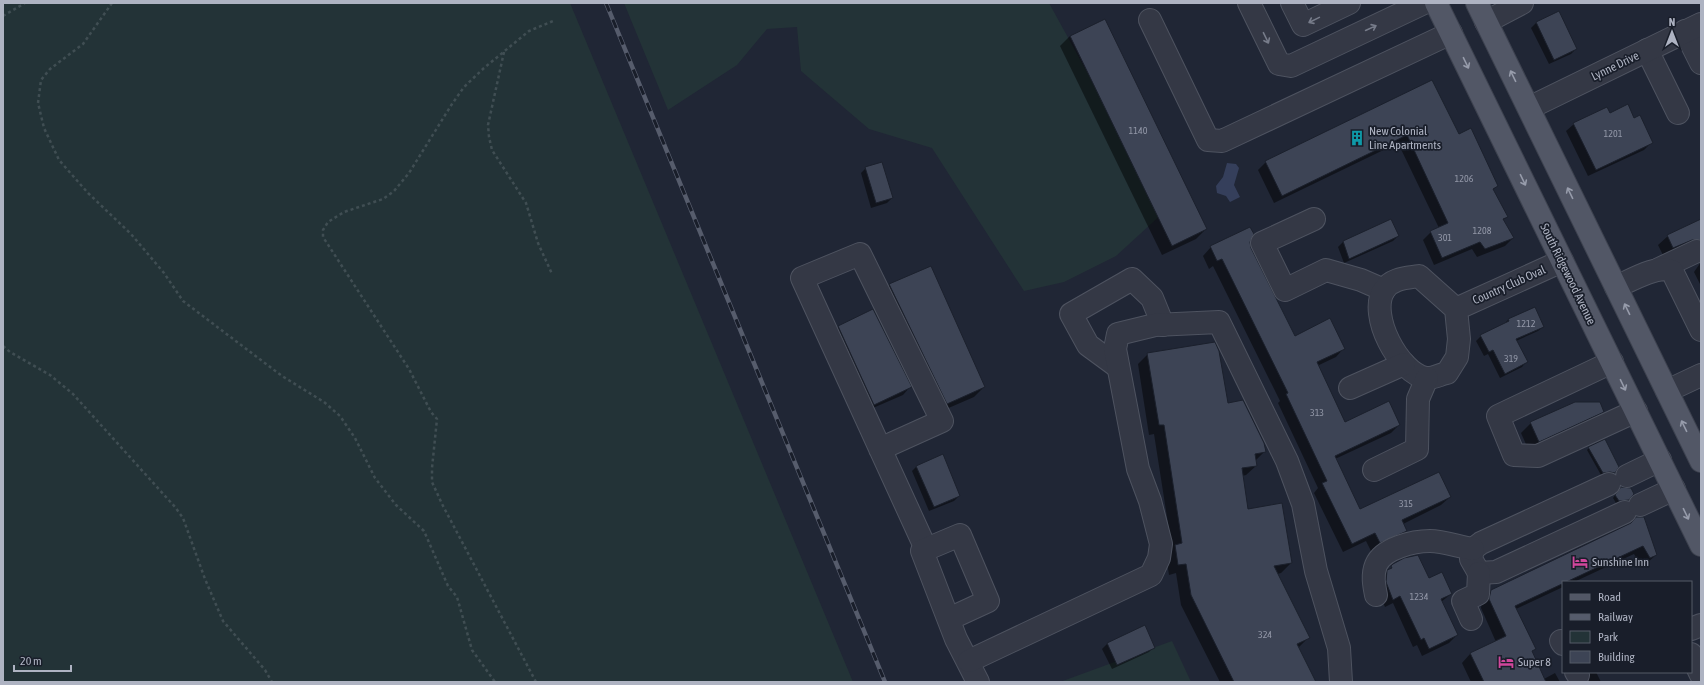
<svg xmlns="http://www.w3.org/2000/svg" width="1704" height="685" viewBox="0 0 1704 685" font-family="'Asap Condensed',sans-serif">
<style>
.green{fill:#233337}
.water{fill:#353f5b}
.shadow{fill:#0007}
.building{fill:#3d4455;stroke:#1b202c}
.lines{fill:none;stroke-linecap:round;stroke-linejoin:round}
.minor-casing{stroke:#4e5360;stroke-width:24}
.major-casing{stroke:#3d424f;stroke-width:24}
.path{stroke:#404e53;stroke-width:2.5;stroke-dasharray:3 3;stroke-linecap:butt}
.minor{stroke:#343845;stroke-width:22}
.major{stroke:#525766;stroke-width:22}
.rail-casing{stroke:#565c6c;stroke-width:4.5}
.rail{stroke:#191e2a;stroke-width:3;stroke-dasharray:9;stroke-linecap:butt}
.oneway{stroke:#777c8a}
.oneway2{stroke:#979cab}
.labels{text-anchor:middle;stroke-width:3.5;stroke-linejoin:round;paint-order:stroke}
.number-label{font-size:10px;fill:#9297a7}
.street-label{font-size:12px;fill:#aeb3c2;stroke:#191e2a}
.poi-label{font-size:12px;fill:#aeb3c2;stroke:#191e2a;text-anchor:start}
</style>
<rect width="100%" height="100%" fill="#202635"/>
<g class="green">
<path d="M3,3h567l283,679h-850z"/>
<path d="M624,3h425l115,209 -48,44 -52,26 -40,9 -92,-143 -63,-19 -68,-58 -4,-44 -30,2 -30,36 -69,45z"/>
<path d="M1172,641l19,41h-131z"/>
</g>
<path class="water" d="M1227,163l9,1 3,4 -5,17 6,12 -10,5 -4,-6 -9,-3 -1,-7 7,-9z"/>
<g class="shadow">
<path d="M1558,12l18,37 -5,5 -22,10 -18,-36 5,-5z"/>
<path d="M1105,20l101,209 -10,10 -34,16 -102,-209 10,-10z"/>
<path d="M1431,81l27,54 39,51 -4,4 14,27 -4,3 10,18 -8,8 -28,11 -5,-8 -38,16 -11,-25 8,-8 8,-4 -41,-85 -124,60 -16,-33 8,-8z"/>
<path d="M1609,114l24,6 19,22 -8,8 -56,26 -22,-45 8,-7z"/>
<path d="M866,168l26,30 -5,5 -16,5 -10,-35z"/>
<path d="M1701,220v66l-7,-14 7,-10 -2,-7 -35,2 -6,-12 10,-9z"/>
<path d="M1398,236l-5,5 -49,22 -6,-16 5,-5z"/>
<path d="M1249,241l1,8 45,88 49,11 -8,9 -19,9 28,57 54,2 -8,8 -56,26 25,52 90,-14 -9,8 -38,19 3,7 -8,9 -27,11 -5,-10 -23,11 -29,-59 4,-5 -40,-85 2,-2 -67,-135 -4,3 -6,-13 8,-9z"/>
<path d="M890,285l94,102 -10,10 -37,16 -57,-118z"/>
<path d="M873,311l37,76 -7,8 -37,16 -35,-77 7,-7z"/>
<path d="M1509,319l34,8 -5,4 -22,10 10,21 -4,5 -22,11 -12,-24 -4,2 -8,-15 5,-5 23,-12z"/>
<path d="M1148,354l79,50 38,47 -10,10 1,5 -10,9 -4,1 6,34 43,53 -10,10 -4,1 31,64 -10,10 17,34h-95l-39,-77 -5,-32 -7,2 -3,-19 6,-7 -18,-115 -5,1 -11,-71z"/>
<path d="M1603,410l-10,10 -64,31 -8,-18 10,-10z"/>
<path d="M1589,448l25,25 -2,2 -5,-2 -6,2 -14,-25z"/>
<path d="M917,466l42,30 -5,5 -25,10 -17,-40z"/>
<path d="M1619,490l9,10 -3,2 -9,1 -3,-5z"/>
<path d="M1629,526l27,29 -9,8 -6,3 -7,-12 -60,28h-11v5l-47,22 18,40 -3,3 13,27 11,-6 5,9h-89l-9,-19 8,-9 26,-12 -15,-34 1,-8 9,-9z"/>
<path d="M1398,562l31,17 22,15 -10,8 16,33 -8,8 -27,13 -5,-11 -4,2 -20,-44 -8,4 -5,-12 4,-21z"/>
<path d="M1144,627l10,20 -5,5 -37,17 -10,-20 5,-5z"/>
<path d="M1587,672h9l5,10h-20z"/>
</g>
<g class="building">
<path d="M1559,11l18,38 -23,11 -18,-38z"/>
<path d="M1105,19l102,210 -35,17 -102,-210z"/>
<path d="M1432,80l27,54 12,-6 27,58 -5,3 15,28 -5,2 11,19 -29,11 -5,-7 -38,16 -12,-27 18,-8 -41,-88 -125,61 -17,-35z"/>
<path d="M1628,104l6,14 6,-3 13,28 -57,27 -23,-47 34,-16 3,6z"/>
<path d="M882,162l11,36 -17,5 -11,-36z"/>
<path d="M1391,219l8,17 -50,23 -6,-18z"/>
<path d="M1701,219v21h-9l-19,8 -6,-13z"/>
<path d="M1250,227l4,7 -4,8 1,6 44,88 35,-18 15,31 -28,13 28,60 44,-21 11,24 -65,31 25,53 79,-37 12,25 -49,23 5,11 -27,12 -5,-10 -23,11 -30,-61 5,-2 -41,-87 2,-1 -66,-134 -5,2 -7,-15z"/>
<path d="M931,266l54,121 -38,17 -58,-120z"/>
<path d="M1535,307l9,20 -28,12 12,23 -23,12 -12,-24 -4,2 -9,-17 29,-14 -1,-2z"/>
<path d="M873,309l39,78 -38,18 -36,-79z"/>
<path d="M1215,342l4,9 9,52 15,-3 21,43 2,9 -11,2 2,12 -15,2 6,41 34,-6 10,60 -18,3 36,72 -13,6 19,38h-82l-43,-87 -5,-31 -8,1 -3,-20 7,-2 -18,-118h-5l-12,-72z"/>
<path d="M1575,402h25l4,10 -65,30 -9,-20z"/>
<path d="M1605,439l14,28 -4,6 -5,-1 -7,1 -15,-26z"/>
<path d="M943,454l17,42 -26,11 -18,-41z"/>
<path d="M1621,487l10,1 3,6 -5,6 -10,1 -4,-6z"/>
<path d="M1636,517h8l13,38 -7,3 -7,-12 -128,60 21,43 -4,2 14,31h-62l-14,-29 36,-17 -17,-37 2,-9 140,-67z"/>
<path d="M1418,555l11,23 13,-6 10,22 -11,5 17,36 -29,14 -5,-11 -3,2 -21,-44 -7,4 -7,-18 1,-12 5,-2 -1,-2 2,-2 11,-6z"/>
<path d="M1145,625l10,23 -38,17 -10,-22z"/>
</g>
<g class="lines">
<defs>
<g id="minor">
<path d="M1249,3l30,61 12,2 133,-63"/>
<path d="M1292,3l11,22 46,-22"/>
<path d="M1150,20l58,120 14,1 229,-108"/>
<path d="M1486,22l36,-19"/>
<path d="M1685,31l16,32"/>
<path d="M1647,50l31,63"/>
<path d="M1529,108l172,-84"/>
<path d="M1314,219l-52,24 23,47 41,-20 35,10 23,10"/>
<path d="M1659,269l38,-18"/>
<path d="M1616,287c14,-6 42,-23 56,-16l29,59"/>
<path d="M1456,309l3,30 -2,18 -10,16c-6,1 -15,6 -21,5 -27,-5 -58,-63 -42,-88 8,-12 23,-12 35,-14l37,33 106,-48"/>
<path d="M1612,362l-114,54 16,39 24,1 98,-45"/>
<path d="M1118,367l-30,-22 -17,-31 61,-35 20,19 11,27"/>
<path d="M1350,388l54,-24"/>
<path d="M1667,391l34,-16"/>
<path d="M880,449l62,-28 -82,-167 -58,24 124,271"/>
<path d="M1374,470l43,-21 1,-50 9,-21"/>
<path d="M1627,476l33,-16"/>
<path d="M1609,484l-128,59 -8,6 -2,10 8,14 17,-1 129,-60"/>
<path d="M1640,505l34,-16"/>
<path d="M1376,595c-2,-10 -4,-20 0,-30 7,-17 38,-24 54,-24 14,0 29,6 43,8"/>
<path d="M949,619l39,-18 -28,-66 -38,16 34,88 22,43"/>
<path d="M1471,619l-8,-18 15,-7 1,-21"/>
<path d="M1691,629l10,-4"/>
<path d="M1563,641h-2l2,3"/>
<path d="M1691,654l10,21"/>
<path d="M969,661l182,-86 8,-17 2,-14 -11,-43 -12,-32 -23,-120 3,-15 37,-9 64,-3 68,139 16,43 13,67 23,77 2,34"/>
<path d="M1576,672l2,3"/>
</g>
<g id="major">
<path d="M1436,3l265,542"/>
<path d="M1477,3l224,458"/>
</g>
</defs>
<use href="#minor" class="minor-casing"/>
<use href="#major" class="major-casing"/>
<g class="path">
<path d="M112,3l-29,41 -33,25 -9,11 -3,23 6,25 15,32 29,33 43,41 33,39 19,28 99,75 42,26 16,14 15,22 20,40 21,27 28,26 24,55 9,11 15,53 23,32"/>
<path d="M3,16l22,-13"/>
<path d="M504,52l-16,73 1,12 3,13 34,53 12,40 14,31"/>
<path d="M3,346l7,6 40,23 23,19 102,113 8,11 22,61 18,42 42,49 7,12"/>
<path d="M536,682l-94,-178 -10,-22v-14l5,-49 -6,-7 -22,-43 -86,-132v-7l5,-8 16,-10 39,-13 11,-8 15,-18 43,-69 12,-17 20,-19 45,-37 24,-10"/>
</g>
<use href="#minor" class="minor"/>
<use href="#major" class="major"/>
<defs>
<path id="rail" d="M606,3l279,679"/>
</defs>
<use href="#rail" class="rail-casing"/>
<use href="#rail" class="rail"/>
</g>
<defs><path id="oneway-shaft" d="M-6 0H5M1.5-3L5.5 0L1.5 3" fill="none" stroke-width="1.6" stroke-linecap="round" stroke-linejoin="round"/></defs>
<g class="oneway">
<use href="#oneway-shaft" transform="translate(1314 20) rotate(154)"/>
<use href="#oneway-shaft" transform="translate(1371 28) rotate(-25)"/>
<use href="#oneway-shaft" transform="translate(1266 38) rotate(64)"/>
</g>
<g class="oneway2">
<use href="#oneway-shaft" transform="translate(1466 63) rotate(64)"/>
<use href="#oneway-shaft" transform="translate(1513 76) rotate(-116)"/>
<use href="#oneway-shaft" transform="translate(1523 180) rotate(64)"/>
<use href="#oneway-shaft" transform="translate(1570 193) rotate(-116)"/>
<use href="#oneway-shaft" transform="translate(1627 309) rotate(-116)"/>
<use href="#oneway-shaft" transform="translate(1623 385) rotate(64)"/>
<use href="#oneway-shaft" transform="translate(1684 426) rotate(-116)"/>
<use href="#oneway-shaft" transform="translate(1686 514) rotate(64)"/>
</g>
<defs>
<symbol id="building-bare" viewBox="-9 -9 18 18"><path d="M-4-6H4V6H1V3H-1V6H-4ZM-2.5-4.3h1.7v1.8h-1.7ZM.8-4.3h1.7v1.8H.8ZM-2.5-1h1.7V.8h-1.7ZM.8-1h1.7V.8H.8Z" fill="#0f9aa8" stroke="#191e2a" stroke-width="2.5" paint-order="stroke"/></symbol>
<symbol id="hotel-bare" viewBox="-9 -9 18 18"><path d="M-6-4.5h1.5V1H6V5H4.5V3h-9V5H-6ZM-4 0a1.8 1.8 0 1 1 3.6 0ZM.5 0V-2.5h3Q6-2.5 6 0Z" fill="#d1479c" stroke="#191e2a" stroke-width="2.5" paint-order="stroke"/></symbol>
</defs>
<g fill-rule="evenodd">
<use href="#building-bare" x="1346" y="127" width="22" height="22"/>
<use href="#hotel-bare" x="1569" y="551" width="22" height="22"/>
<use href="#hotel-bare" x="1495" y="651" width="22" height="22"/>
</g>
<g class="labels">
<g class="number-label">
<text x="1138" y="134">1140</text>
<text x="1613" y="137">1201</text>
<text x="1464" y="182">1206</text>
<text x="1482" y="234">1208</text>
<text x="1445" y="241">301</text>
<text x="1526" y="327">1212</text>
<text x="1511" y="362">319</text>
<text x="1317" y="416">313</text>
<text x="1406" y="507">315</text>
<text x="1419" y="600">1234</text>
<text x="1265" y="638">324</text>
</g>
<g class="street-label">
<text transform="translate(1615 66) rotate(-26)" y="4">Lynne Drive</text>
<text transform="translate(1568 274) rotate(64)" y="4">South Ridgewood Avenue</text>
<text transform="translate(1509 285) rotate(-24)" y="4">Country Club Oval</text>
</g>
<g class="poi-label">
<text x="1369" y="135">New Colonial<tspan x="1369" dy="14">Line Apartments</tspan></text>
<text x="1592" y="566">Sunshine Inn</text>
<text x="1518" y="666">Super 8</text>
</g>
</g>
<rect width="1704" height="685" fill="none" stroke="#aeb3c2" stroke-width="8"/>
<rect x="1562" y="581" width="130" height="92" fill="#191e2a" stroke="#555a67"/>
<rect x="1570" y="594" width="20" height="6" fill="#525766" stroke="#555a67"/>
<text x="1598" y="601" font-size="12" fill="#aeb3c2">Road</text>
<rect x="1570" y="614" width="20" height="6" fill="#565c6c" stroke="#555a67"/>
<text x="1598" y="621" font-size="12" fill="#aeb3c2">Railway</text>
<rect x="1570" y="631" width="20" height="12" fill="#233337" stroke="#555a67"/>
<text x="1598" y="641" font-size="12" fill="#aeb3c2">Park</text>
<rect x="1570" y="651" width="20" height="12" fill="#3d4455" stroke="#555a67"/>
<text x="1598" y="661" font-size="12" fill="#aeb3c2">Building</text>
<g transform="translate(1672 32)" stroke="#191e2a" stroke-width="3" paint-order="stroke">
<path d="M0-3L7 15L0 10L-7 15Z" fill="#aeb3c2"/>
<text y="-6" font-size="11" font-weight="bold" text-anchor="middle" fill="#aeb3c2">N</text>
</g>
<path d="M14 665v6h57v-6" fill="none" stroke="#aeb3c2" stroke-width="2"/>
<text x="20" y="665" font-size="12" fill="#aeb3c2" stroke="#191e2a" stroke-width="3" paint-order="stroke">20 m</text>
</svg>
